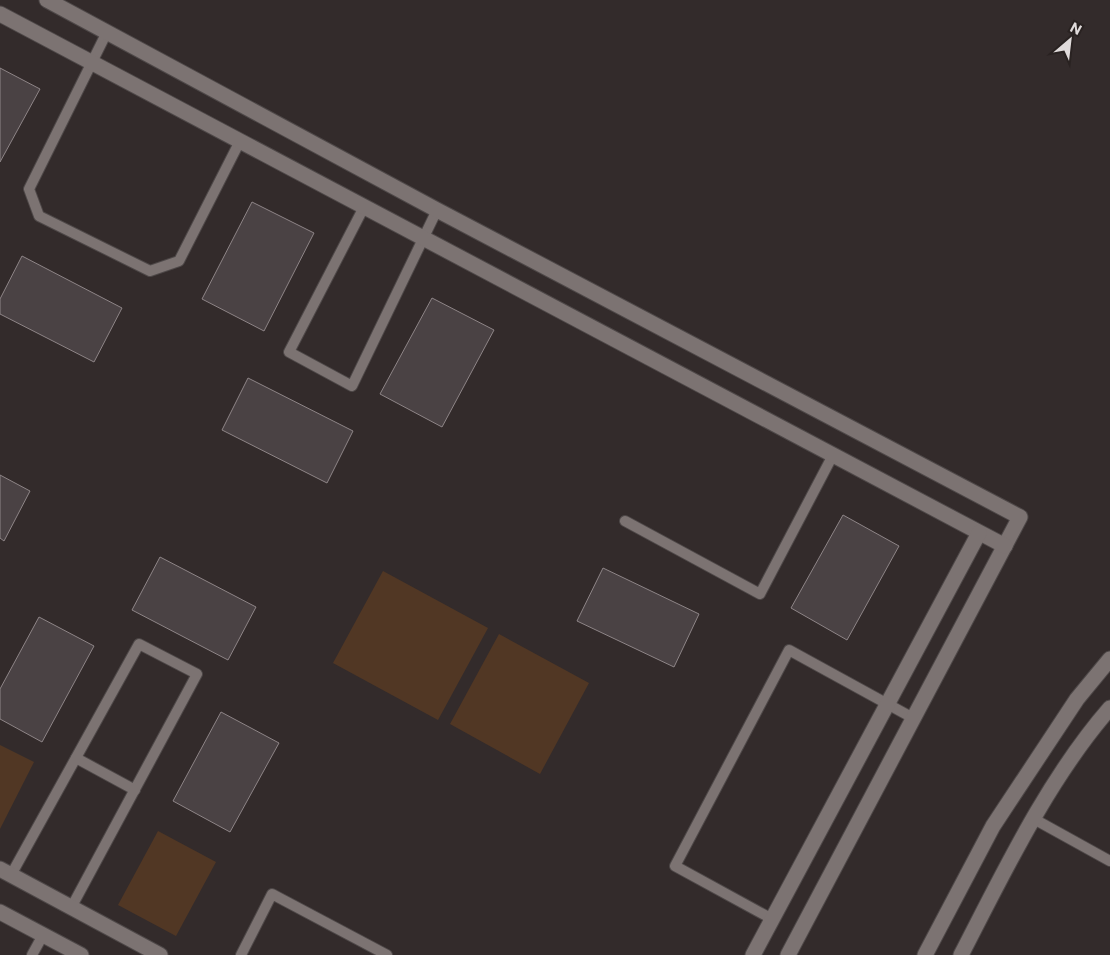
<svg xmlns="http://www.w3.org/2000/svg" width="1110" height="955" viewBox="0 0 1110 955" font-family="Commissioner,sans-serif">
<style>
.green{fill:#513724}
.building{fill:#4a4244;stroke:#8e8587}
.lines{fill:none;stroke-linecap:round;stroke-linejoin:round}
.service-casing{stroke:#4e4848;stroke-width:12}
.minor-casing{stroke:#4e4848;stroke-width:17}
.service{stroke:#7c7372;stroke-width:10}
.minor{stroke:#7c7372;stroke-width:15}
</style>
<rect width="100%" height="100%" fill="#332b2b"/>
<g class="green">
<path d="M383,571l105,57 -50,92 -105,-57z"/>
<path d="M499,634l90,49 -49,91 -90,-50z"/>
<path d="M0,745l34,17 -34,67z"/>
<path d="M158,831l58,31 -40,74 -58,-31z"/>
</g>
<g class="building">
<path d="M0,68l40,21 -40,73z"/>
<path d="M252,202l62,31 -50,98 -62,-32z"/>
<path d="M22,256l100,52 -28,54 -94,-48v-15z"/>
<path d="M432,298l62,32 -52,97 -62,-33z"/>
<path d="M248,378l105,53 -26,52 -105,-53z"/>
<path d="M0,475l30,16 -26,50 -4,-3z"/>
<path d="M843,515l56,31 -52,94 -56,-32z"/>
<path d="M160,557l96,50 -28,53 -96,-50z"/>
<path d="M603,568l96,46 -25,53 -97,-46z"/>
<path d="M39,617l55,29 -52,96 -42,-23v-30z"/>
<path d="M221,712l58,31 -49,89 -57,-31z"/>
</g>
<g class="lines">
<defs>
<g id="service">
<path d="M107,32l-78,157 10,27 111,55 29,-10 61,-120"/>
<path d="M364,207l-75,145 63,34 85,-176"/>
<path d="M625,521l135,73 73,-139"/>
<path d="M76,758l59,32"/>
<path d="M1034,819l76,42"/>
<path d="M11,875l128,-231 58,30 -126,234"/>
<path d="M772,919l-97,-53 114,-216 124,68"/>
<path d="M32,955l11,-20"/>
<path d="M241,955l31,-61 115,61"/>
</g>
<g id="minor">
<path d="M47,0l390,210 583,307 -232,438"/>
<path d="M0,14l1005,532"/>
<path d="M0,869l160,86"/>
<path d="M0,912l81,43"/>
<path d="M753,955l226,-422"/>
<path d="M925,955l68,-129 84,-127 33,-40"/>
<path d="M961,955c43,-83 87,-176 149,-247"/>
</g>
</defs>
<use href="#service" class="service-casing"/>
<use href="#minor" class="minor-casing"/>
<use href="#service" class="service"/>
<use href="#minor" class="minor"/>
</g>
<g transform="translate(1070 40) rotate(28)" stroke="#292221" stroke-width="4" paint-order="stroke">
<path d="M0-4L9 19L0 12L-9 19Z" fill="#e0dbdb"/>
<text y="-8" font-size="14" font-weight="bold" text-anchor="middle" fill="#e0dbdb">N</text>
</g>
</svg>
